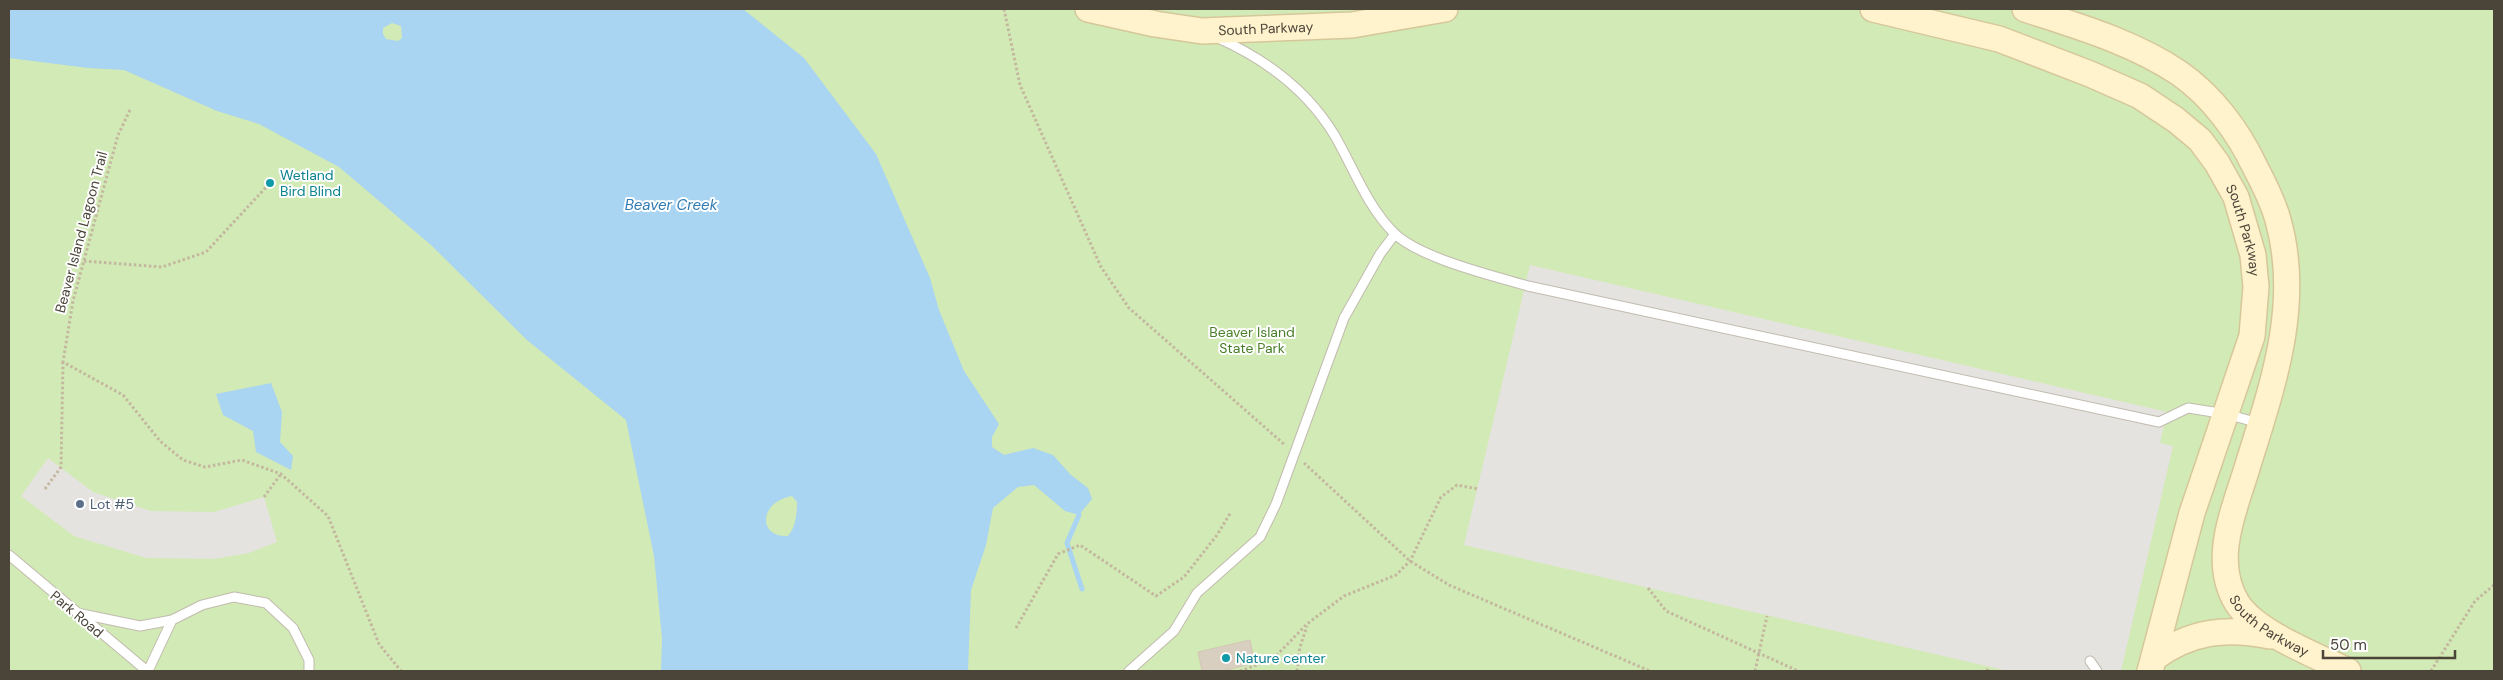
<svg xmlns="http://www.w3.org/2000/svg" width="2503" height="680" viewBox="0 0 2503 680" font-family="'DM Sans',sans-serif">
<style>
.green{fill:#d2eab5}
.parking{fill:#e5e3e0}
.water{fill:#a9d4f2;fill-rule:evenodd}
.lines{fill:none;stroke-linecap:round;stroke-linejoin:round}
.stream{stroke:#a9d4f2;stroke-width:5}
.building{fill:#d8cfc1;stroke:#d3c7b4}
.lane-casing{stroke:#c2bbae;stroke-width:11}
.secondary-casing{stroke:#d6c79b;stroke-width:28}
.path{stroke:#c4b79f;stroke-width:3;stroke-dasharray:2.5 2.5;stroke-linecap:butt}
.lane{stroke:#fff;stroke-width:9}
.secondary{stroke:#fff3cd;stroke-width:25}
.culture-dot{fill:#0f9aa8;stroke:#fff;stroke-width:2}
.service-dot{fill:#5c6f8a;stroke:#fff;stroke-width:2}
.labels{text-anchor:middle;stroke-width:4;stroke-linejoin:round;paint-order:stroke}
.street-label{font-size:14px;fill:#4b4439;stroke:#fff}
.culture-label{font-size:14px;fill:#0d838f;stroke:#fff;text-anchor:start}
.park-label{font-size:14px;fill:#4a7f2a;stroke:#fff}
.service-label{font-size:14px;fill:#4e5e75;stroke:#fff;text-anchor:start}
.water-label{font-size:15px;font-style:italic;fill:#2e7ab2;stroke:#fff}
</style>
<rect width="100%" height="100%" fill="#f6f3ec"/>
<rect class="green" x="9" y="9" width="2485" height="662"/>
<g class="parking">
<path d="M1530,265l637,147 -7,31 13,3 -52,225h-113l-544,-126z"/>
<path d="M48,458l45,34 58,19 63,1 50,-15 13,45 -28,11 -35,6 -68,-1 -72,-22 -53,-40z"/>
</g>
<g class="water">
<path d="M9,9h734l61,49 72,96 54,124 9,32 25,61 35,53 -7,13v10l12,8 29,-7 20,7 18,20 17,13 4,11 -13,16 -14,-4 -31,-26 -16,2 -25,21 -7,37 -15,45 -3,81h-307l1,-33 -8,-82 -28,-136 -99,-80 -96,-95 -92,-78 -80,-43 -42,-13 -93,-41 -36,-2 -79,-10zM392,23l9,3 1,12 -4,3 -12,-2 -3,-5v-6zM792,496l5,6c0,11 -1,25 -9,34 -30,2 -30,-34 4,-40z"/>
<path d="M271,383l11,29 -2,30 13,14 -2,14 -35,-18 -3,-21 -30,-16 -7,-21z"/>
</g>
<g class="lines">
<path class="stream" d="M1079,515l-12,28 15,46"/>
</g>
<path class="building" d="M1250,640l5,23 -32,8h-21l-4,-19z"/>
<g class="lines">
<defs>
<g id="lane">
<path d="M1218,38c47,21 90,53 117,98 19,33 32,70 59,97 25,25 100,43 134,53l631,136 29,-14 38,6 33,9"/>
<path d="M9,555l138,116"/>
<path d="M77,613l63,13 32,-6"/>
<path d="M2090,661l7,10"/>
<path d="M148,671l24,-51 30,-15 32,-8 32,6 27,25 16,32v11"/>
<path d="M1129,671l45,-40 23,-38 63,-56 16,-33 68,-186 36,-64 15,-20"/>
</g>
<g id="secondary">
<path id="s1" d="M1088,9l67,15 47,7 150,-6 93,-16"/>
<path id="s2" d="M1873,9l126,30 91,35 50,22 36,24 24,20 17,23 19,34 17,58 3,32 -4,49 -60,177 -42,158"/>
<path id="s3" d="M2025,9c52,17 108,33 154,64 33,23 59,58 76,94 9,17 18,35 23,53 24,85 -6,167 -31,248 -13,43 -36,92 -10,135 19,30 79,52 111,68"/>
<path d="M2154,658c37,-27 72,-31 116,-22"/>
</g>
</defs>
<use href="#lane" class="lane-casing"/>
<use href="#secondary" class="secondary-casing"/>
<g class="path">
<path d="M1004,9l16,76 81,182 28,41 156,137"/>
<path d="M130,110l-12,25 -45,166 -10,61 60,33 37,46 23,19 22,7 37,-7 39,14 47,42 51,128 22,27"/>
<path d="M84,261l78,6 44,-15 64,-69"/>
<path d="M1304,463l106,98 39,24 201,86"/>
<path d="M45,489l16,-22 2,-105"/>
<path d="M264,497l17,-23"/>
<path d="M1648,588l18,23 132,60"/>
<path d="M1016,628l42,-74 22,-9 76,51 28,-19 33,-42 14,-23"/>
<path d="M1240,671l33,-12 34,-35 37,-28 52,-21 14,-14 31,-64 16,-12 21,4"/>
<path d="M1297,671l3,-24 7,-21"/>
<path d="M1755,671l12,-55"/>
<path d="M1987,671l2,-4"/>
<path d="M2431,671l44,-70 19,-16"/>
</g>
<use href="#lane" class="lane"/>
<use href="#secondary" class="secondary"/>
</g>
<g class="culture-dot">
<circle cx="270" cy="183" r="5"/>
<circle cx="1226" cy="658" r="5"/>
</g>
<circle class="service-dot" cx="80" cy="504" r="5"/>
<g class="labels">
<g class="street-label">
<text dy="5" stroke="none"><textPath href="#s1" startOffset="180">South Parkway</textPath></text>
<text dy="5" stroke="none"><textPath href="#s2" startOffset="458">South Parkway</textPath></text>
<text transform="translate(81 232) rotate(-75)" y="5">Beaver Island Lagoon Trail</text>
<text transform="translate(77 614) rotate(40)" y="5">Park Road</text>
<text dy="5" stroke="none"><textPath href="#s3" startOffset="781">South Parkway</textPath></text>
</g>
<g class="culture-label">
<text x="280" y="180">Wetland<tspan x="280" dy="16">Bird Blind</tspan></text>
<text x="1236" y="663">Nature center</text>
</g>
<g class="park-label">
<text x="1252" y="337">Beaver Island<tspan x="1252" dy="16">State Park</tspan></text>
</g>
<g class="service-label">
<text x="90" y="509">Lot #5</text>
</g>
<g class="water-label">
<text x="671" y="210">Beaver Creek</text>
</g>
</g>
<rect width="2503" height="680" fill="none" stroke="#4b4439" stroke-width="20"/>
<path d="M2323 650v8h132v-8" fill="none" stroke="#4b4439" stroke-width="2.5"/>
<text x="2330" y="650" font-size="15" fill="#4b4439" stroke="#ffffff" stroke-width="4" paint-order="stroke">50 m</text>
</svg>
